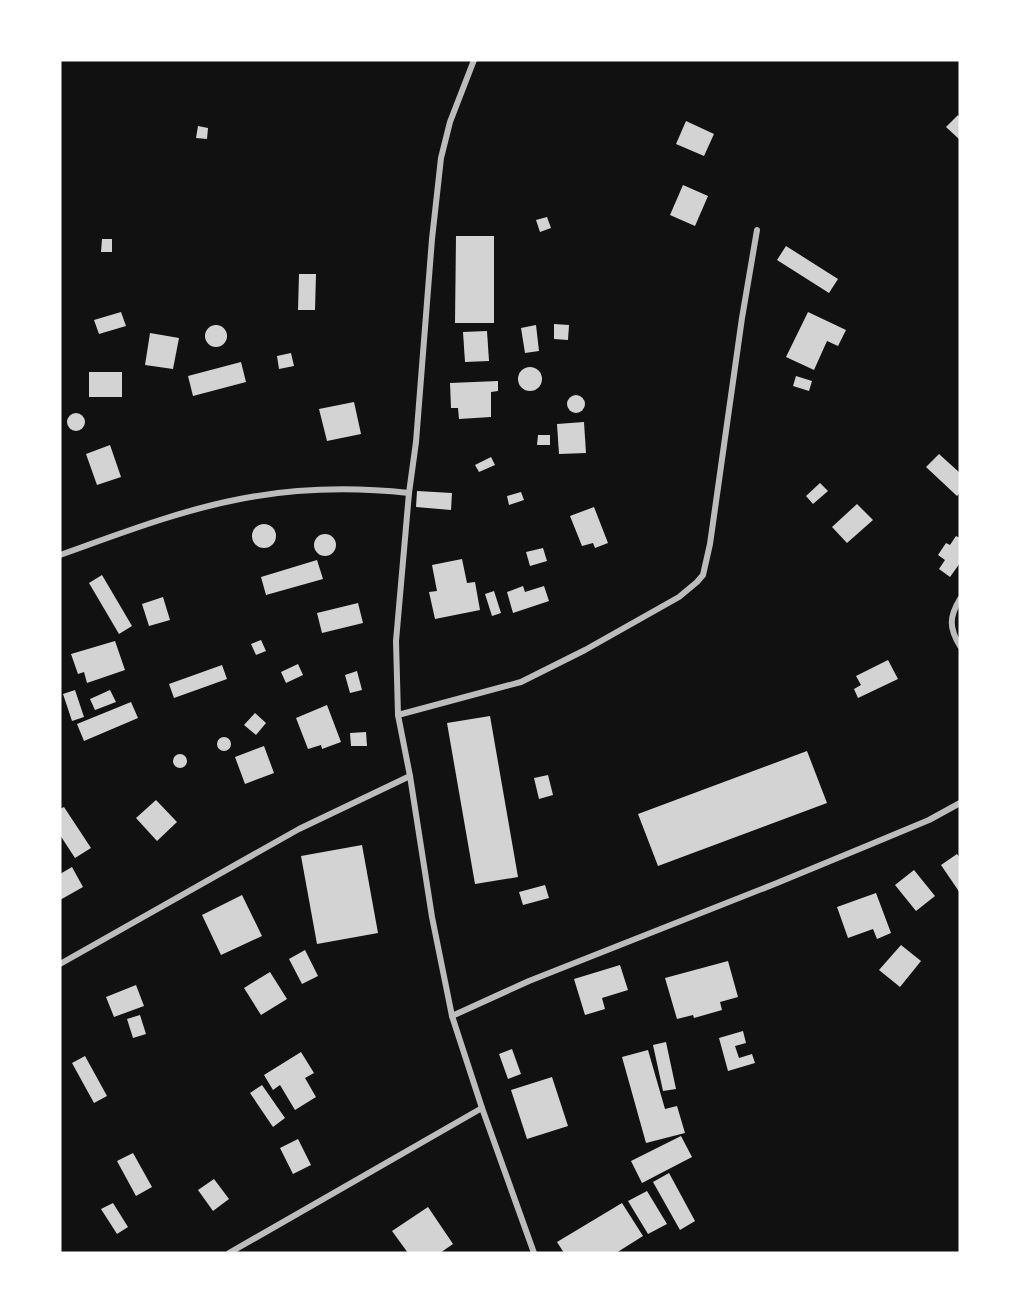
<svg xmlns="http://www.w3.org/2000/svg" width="1020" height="1313" viewBox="0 0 1020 1313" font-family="'Nunito Sans',sans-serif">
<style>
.building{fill:#d3d3d3}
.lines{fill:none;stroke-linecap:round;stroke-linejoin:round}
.minor{stroke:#bcbcbc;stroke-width:6}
</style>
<rect width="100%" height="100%" fill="#111"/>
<g class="building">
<path d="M958,115l2,3v22l-14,-13z"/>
<path d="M686,121l28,13 -10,22 -28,-12z"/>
<path d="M198,126l10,2 -1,11 -11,-1z"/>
<path d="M683,185l25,11 -13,30 -25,-11z"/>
<path d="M547,217l4,11 -11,4 -4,-12z"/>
<path d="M456,236h38v87h-39z"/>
<path d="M102,239h10v13h-11z"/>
<path d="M786,246l52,33 -9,14 -52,-33z"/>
<path d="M299,274h17l-1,36h-17z"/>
<path d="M121,312l5,14 -27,8 -5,-14z"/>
<path d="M808,312l38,18 -8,16 -11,-5 -13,29 -28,-13z"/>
<path d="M554,324l15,1 -1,15 -14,-1z"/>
<path d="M536,325l3,26 -14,2 -4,-25z"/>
<circle cx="216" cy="336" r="11"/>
<path d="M487,331l2,30 -24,1 -2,-30z"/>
<path d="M150,333l29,5 -6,31 -28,-4z"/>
<path d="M291,353l3,13 -15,3 -2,-13z"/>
<path d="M241,362l5,20 -53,14 -5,-20z"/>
<circle cx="530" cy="379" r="12"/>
<rect x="89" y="372" width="33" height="25"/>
<path d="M796,376l16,5 -3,10 -16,-5z"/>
<path d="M498,381v10l-7,1v25l-32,2 -1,-11h-7l-1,-25z"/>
<circle cx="576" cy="404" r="9"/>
<path d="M354,402l7,32 -34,7 -8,-32z"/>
<circle cx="76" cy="422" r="9"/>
<path d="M584,422l2,31 -27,1 -2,-30z"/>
<path d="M538,435h12v10h-13z"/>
<path d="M110,445l11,32 -24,8 -11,-31z"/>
<path d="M939,454l21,19v20l-3,3 -31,-29z"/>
<path d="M491,457l4,8 -16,7 -4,-7z"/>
<path d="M820,483l8,8 -15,13 -7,-8z"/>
<path d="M417,491l35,2 -1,17 -35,-3z"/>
<path d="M521,492l3,8 -15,5 -2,-9z"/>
<path d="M857,504l16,16 -26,23 -15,-16z"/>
<path d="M594,507l14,36 -13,5 -2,-5 -11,3 -12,-30z"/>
<circle cx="264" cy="536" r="12"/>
<circle cx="325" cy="545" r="11"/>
<path d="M956,536l4,2v25l-10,14 -11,-8 6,-9 -7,-5 8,-12 4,2z"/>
<path d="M543,548l4,13 -17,5 -4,-14z"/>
<path d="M462,559l5,24 8,-1 5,28 -45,9 -6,-27 8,-1 -5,-26z"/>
<path d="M317,560l6,19 -57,16 -5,-18z"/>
<path d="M102,575l30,51 -13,8 -30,-51z"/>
<path d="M523,586l2,6 19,-6 5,15 -36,12 -6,-21z"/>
<path d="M494,591l7,22 -9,3 -7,-22z"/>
<path d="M163,597l7,23 -21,6 -7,-22z"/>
<path d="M358,603l5,20 -41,10 -5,-20z"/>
<path d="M261,640l5,11 -10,4 -5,-11z"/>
<path d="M115,641l10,29 -38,13 -3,-11 -6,2 -7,-20z"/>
<path d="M888,660l10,19 -40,19 -4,-9 7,-4 -5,-9z"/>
<path d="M298,664l5,11 -17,8 -5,-11z"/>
<path d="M222,665l5,14 -53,19 -5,-14z"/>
<path d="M357,671l5,19 -12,3 -5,-18z"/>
<path d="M75,690l9,27 -12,4 -9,-27z"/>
<path d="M110,690l6,12 -21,8 -5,-11z"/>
<path d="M131,702l7,16 -54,23 -7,-17z"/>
<path d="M327,705l14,37 -19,7 -1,-4 -13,4 -12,-31z"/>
<path d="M255,713l11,10 -10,12 -12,-10z"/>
<path d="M490,716l28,161 -43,7 -28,-161z"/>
<path d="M366,732l1,14h-16l-1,-13z"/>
<circle cx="224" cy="744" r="7"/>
<path d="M264,746l10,27 -29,11 -10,-27z"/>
<path d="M807,751l20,52 -169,63 -20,-52z"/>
<circle cx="180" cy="761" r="7"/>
<path d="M548,775l5,20 -14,4 -5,-21z"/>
<path d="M156,800l21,22 -20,19 -21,-23z"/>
<path d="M64,807l27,41 -16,10 -15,-23v-26z"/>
<path d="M362,845l16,88 -61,11 -16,-88z"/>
<path d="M957,854l3,4v35l-19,-28z"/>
<path d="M72,867l11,20 -23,13v-26z"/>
<path d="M914,870l21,26 -19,15 -21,-26z"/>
<path d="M545,885l4,13 -26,7 -4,-13z"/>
<path d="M876,893l15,40 -14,6 -4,-10 -25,9 -11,-31z"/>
<path d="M242,895l20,41 -41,19 -19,-40z"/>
<path d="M901,945l20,16 -21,26 -21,-17z"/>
<path d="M305,950l13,26 -16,8 -13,-25z"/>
<path d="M728,961l10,36 -18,5 2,8 -28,8 -1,-3 -16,4 -12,-41z"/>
<path d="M620,965l8,25 -26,8 3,11 -20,6 -11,-36z"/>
<path d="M270,972l17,27 -26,16 -17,-27z"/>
<path d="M136,985l8,21 -30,11 -8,-20z"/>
<path d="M140,1015l6,19 -13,4 -6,-19z"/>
<path d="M743,1031l3,12 -11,3 4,12 13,-4 3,9 -27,8 -9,-33z"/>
<path d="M666,1042l10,47 -13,2 -10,-46z"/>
<path d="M512,1049l9,25 -13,5 -9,-25z"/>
<path d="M648,1050l17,59 12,-3 8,27 -39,10 -24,-86z"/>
<path d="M301,1052l13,21 -9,5 11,19 -21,13 -15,-25 -7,5 -9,-15z"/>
<path d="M85,1056l22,40 -13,7 -22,-40z"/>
<path d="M552,1077l16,49 -41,13 -16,-49z"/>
<path d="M262,1085l23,33 -12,9 -23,-34z"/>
<path d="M681,1136l11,21 -50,26 -11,-22z"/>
<path d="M298,1139l13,26 -18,9 -13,-26z"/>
<path d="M133,1153l19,34 -16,9 -19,-35z"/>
<path d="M669,1173l26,48 -15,9 -27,-48z"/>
<path d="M214,1179l15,20 -16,12 -15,-21z"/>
<path d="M647,1191l20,33 -19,10 -20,-33z"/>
<path d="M113,1203l15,24 -11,7 -16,-25z"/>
<path d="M622,1203l21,33 -27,17h-52l-7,-11z"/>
<path d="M428,1207l25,37 -13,9h-32l-16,-22z"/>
</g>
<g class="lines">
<g class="minor">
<path d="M474,60l-24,62 -9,36 -9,81 -16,203 -7,51 -13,148 2,74 12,61 22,141 20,99 30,92 52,145"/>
<path d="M60,555c59,-21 118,-44 180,-56 56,-11 113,-12 169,-6"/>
<path d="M960,599c-11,18 -11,29 0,47"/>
<path d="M398,715l123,-33 64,-32 94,-53 18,-15 6,-7 7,-31 32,-226 15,-88"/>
<path d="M60,964l239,-135 111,-53"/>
<path d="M452,1016l77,-35 248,-98 92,-38 60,-25 31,-17"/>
<path d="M229,1253l253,-145"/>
</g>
</g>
<rect width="1020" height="1313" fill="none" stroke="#ffffff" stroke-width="123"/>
</svg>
